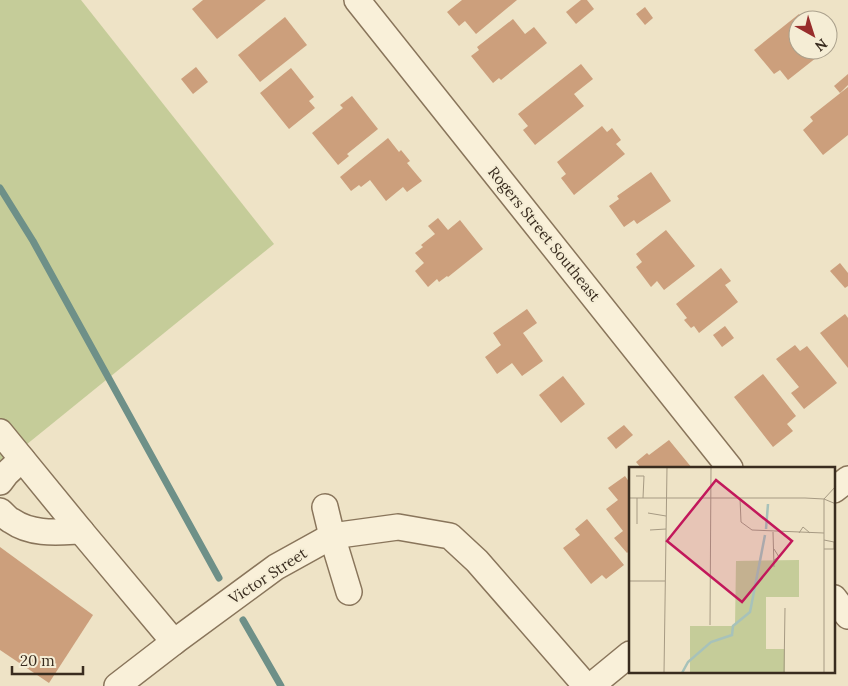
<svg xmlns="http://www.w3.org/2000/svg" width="848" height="686" viewBox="0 0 848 686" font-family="Lora,serif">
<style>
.green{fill:#c5cc99}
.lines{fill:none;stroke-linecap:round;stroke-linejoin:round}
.stream{stroke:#6e9088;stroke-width:7}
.building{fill:#cc9f7c}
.minor-casing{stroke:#89755b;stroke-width:28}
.minor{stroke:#f9f0d9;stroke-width:25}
.labels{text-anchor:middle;stroke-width:4;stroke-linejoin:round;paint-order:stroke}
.street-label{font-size:15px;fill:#392c1f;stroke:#f5edd5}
.inset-river{fill:none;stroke:#a7c2ba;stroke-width:2.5}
.inset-road{fill:none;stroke:#a69a83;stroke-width:1}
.view{fill:#c2185b;fill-opacity:0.15;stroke:#c2185b;stroke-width:2.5}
.inset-edge{fill:none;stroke:#392c1f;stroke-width:2.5}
</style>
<rect width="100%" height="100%" fill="#eee3c6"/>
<path class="green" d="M0,0h81l193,244 -274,222z"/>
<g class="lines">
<g class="stream">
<path d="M0,188l33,53 186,337"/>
<path d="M243,620l38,66"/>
</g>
</g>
<g class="building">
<path d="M203,0h63l-49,39 -25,-30z"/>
<path d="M462,0h55l-41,34 -11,-13 -6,5 -12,-14z"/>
<path d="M581,0h6l7,9 -18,15 -10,-12z"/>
<path d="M645,7l8,11 -8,7 -9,-11z"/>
<path d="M799,14l5,6h-6v30h28l-38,30 -8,-10 -6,4 -20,-24z"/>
<path d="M285,17l22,28 -47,37 -22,-27z"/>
<path d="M513,19l12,15 9,-7 13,16 -46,37 -2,-2 -6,5 -22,-27 8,-6 -2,-3z"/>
<path d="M581,64l12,15 -19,15 10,12 -49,39 -12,-15 5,-4 -10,-12z"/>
<path d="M196,67l12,15 -15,12 -12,-15z"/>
<path d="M291,68l23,29 -5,4 6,7 -26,21 -29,-36z"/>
<path d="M848,74v11l-8,8 -6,-7z"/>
<path d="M848,87v48l-25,20 -20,-25 10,-9 -3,-4z"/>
<path d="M352,96l26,33 -31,25 2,2 -11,9 -26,-32 31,-25 -3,-3z"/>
<path d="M602,126l5,6 5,-4 9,12 -5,4 9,10 -51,41 -13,-17 5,-4 -9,-12z"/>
<path d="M388,138l11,14 2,-2 9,11 -3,2 15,18 -15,11 -4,-5 -17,14 -16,-21 -9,7 -2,-2 -8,6 -11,-14z"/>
<path d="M651,172l20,29 -34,23 -3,-4 -10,7 -15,-21 10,-7 -2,-3z"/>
<path d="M438,218l10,12 12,-10 23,29 -35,28 -1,-1 -8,6 -2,-3 -9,8 -13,-16 9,-8 -9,-10 8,-6 -2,-2 14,-11 -7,-8z"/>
<path d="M666,230l29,36 -31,24 -7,-9 -6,6 -15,-20 6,-5 -6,-8z"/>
<path d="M840,263l8,10v13l-3,2 -15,-17z"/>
<path d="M721,268l10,13 -6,4 13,17 -39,31 -5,-7 -3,2 -7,-8 3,-2 -11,-14z"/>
<path d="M527,309l10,14 -14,10 20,28 -21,15 -10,-13 -15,11 -12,-17 16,-12 -8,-12z"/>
<path d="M845,314l3,4v50l-28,-35z"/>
<path d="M725,326l9,12 -12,9 -9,-12z"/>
<path d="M795,345l5,6 7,-5 30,37 -33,26 -13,-16 8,-6 -23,-28z"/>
<path d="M763,374l33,42 -9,8 6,7 -20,16 -39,-50z"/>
<path d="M563,376l22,28 -24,19 -22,-28z"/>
<path d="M624,425l9,10 -17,14 -9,-11z"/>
<path d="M669,440l23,28h-51l-5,-6 11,-9 2,2z"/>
<path d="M625,476l5,7v67l-3,3 -13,-15 9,-7 -17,-22 12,-9 -10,-12z"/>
<path d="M587,519l37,46 -18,14 -4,-4 -11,9 -28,-36 17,-13 -5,-6z"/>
<path d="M0,547l93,68 -44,68 -49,-33z"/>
</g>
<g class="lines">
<defs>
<g id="minor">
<path d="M357,0l373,468"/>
<path d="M0,432l81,99 93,111"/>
<path d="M0,482l6,-8 16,-15"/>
<path d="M834,490l14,-11"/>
<path d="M325,507l7,29 17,56"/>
<path d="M0,511c4,3 7,8 12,10 20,14 46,11 69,10"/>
<path d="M834,598l14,18"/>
<path d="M117,686l57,-44 102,-75 56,-31 66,-9 52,9 27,25 109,125"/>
<path d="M591,686l39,-32"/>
</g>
</defs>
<use href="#minor" class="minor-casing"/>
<use href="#minor" class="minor"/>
</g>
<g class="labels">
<g class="street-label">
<text transform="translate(544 234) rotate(51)" y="5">Rogers Street Southeast</text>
<text transform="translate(268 576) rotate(-33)" y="5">Victor Street</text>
</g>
</g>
<g transform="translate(629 467)">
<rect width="206" height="206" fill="#eee3c6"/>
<path d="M170,93v37h-33v52h19v24h-95v-47h45l1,-65z" fill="#c5cc99"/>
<path class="inset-river" d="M137,62l2,-25M53,206l6,-11 23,-20 21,-7 1,-9 17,-14 15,-77"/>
<path class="inset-road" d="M7,9h8l-1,22M0,31h176l19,1 12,5M111,31l1,24 11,8 72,3M195,32l12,-13M19,46l18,3M8,57v-26M21,63l16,-1M144,65l1,35M170,66l4,-6 7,6M195,73l10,2v7h-10M145,93l5,-3 -5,-8M0,114h36M81,158l1,-158M35,206l3,-206M155,206l1,-65M195,206v-174"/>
<path class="view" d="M87,13l76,61 -50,61 -75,-61z"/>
<rect width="206" height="206" class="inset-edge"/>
</g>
<g transform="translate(813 35) rotate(141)"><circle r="24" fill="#f5edd5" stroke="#aaa08c"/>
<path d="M0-4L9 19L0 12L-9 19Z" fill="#982d2c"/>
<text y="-8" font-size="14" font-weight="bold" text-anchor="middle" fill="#392c1f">N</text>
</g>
<path d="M12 666v8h71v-8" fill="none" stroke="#392c1f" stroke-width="2.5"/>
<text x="20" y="666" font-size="15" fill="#392c1f" stroke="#f5edd5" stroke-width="4" paint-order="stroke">20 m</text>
</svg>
